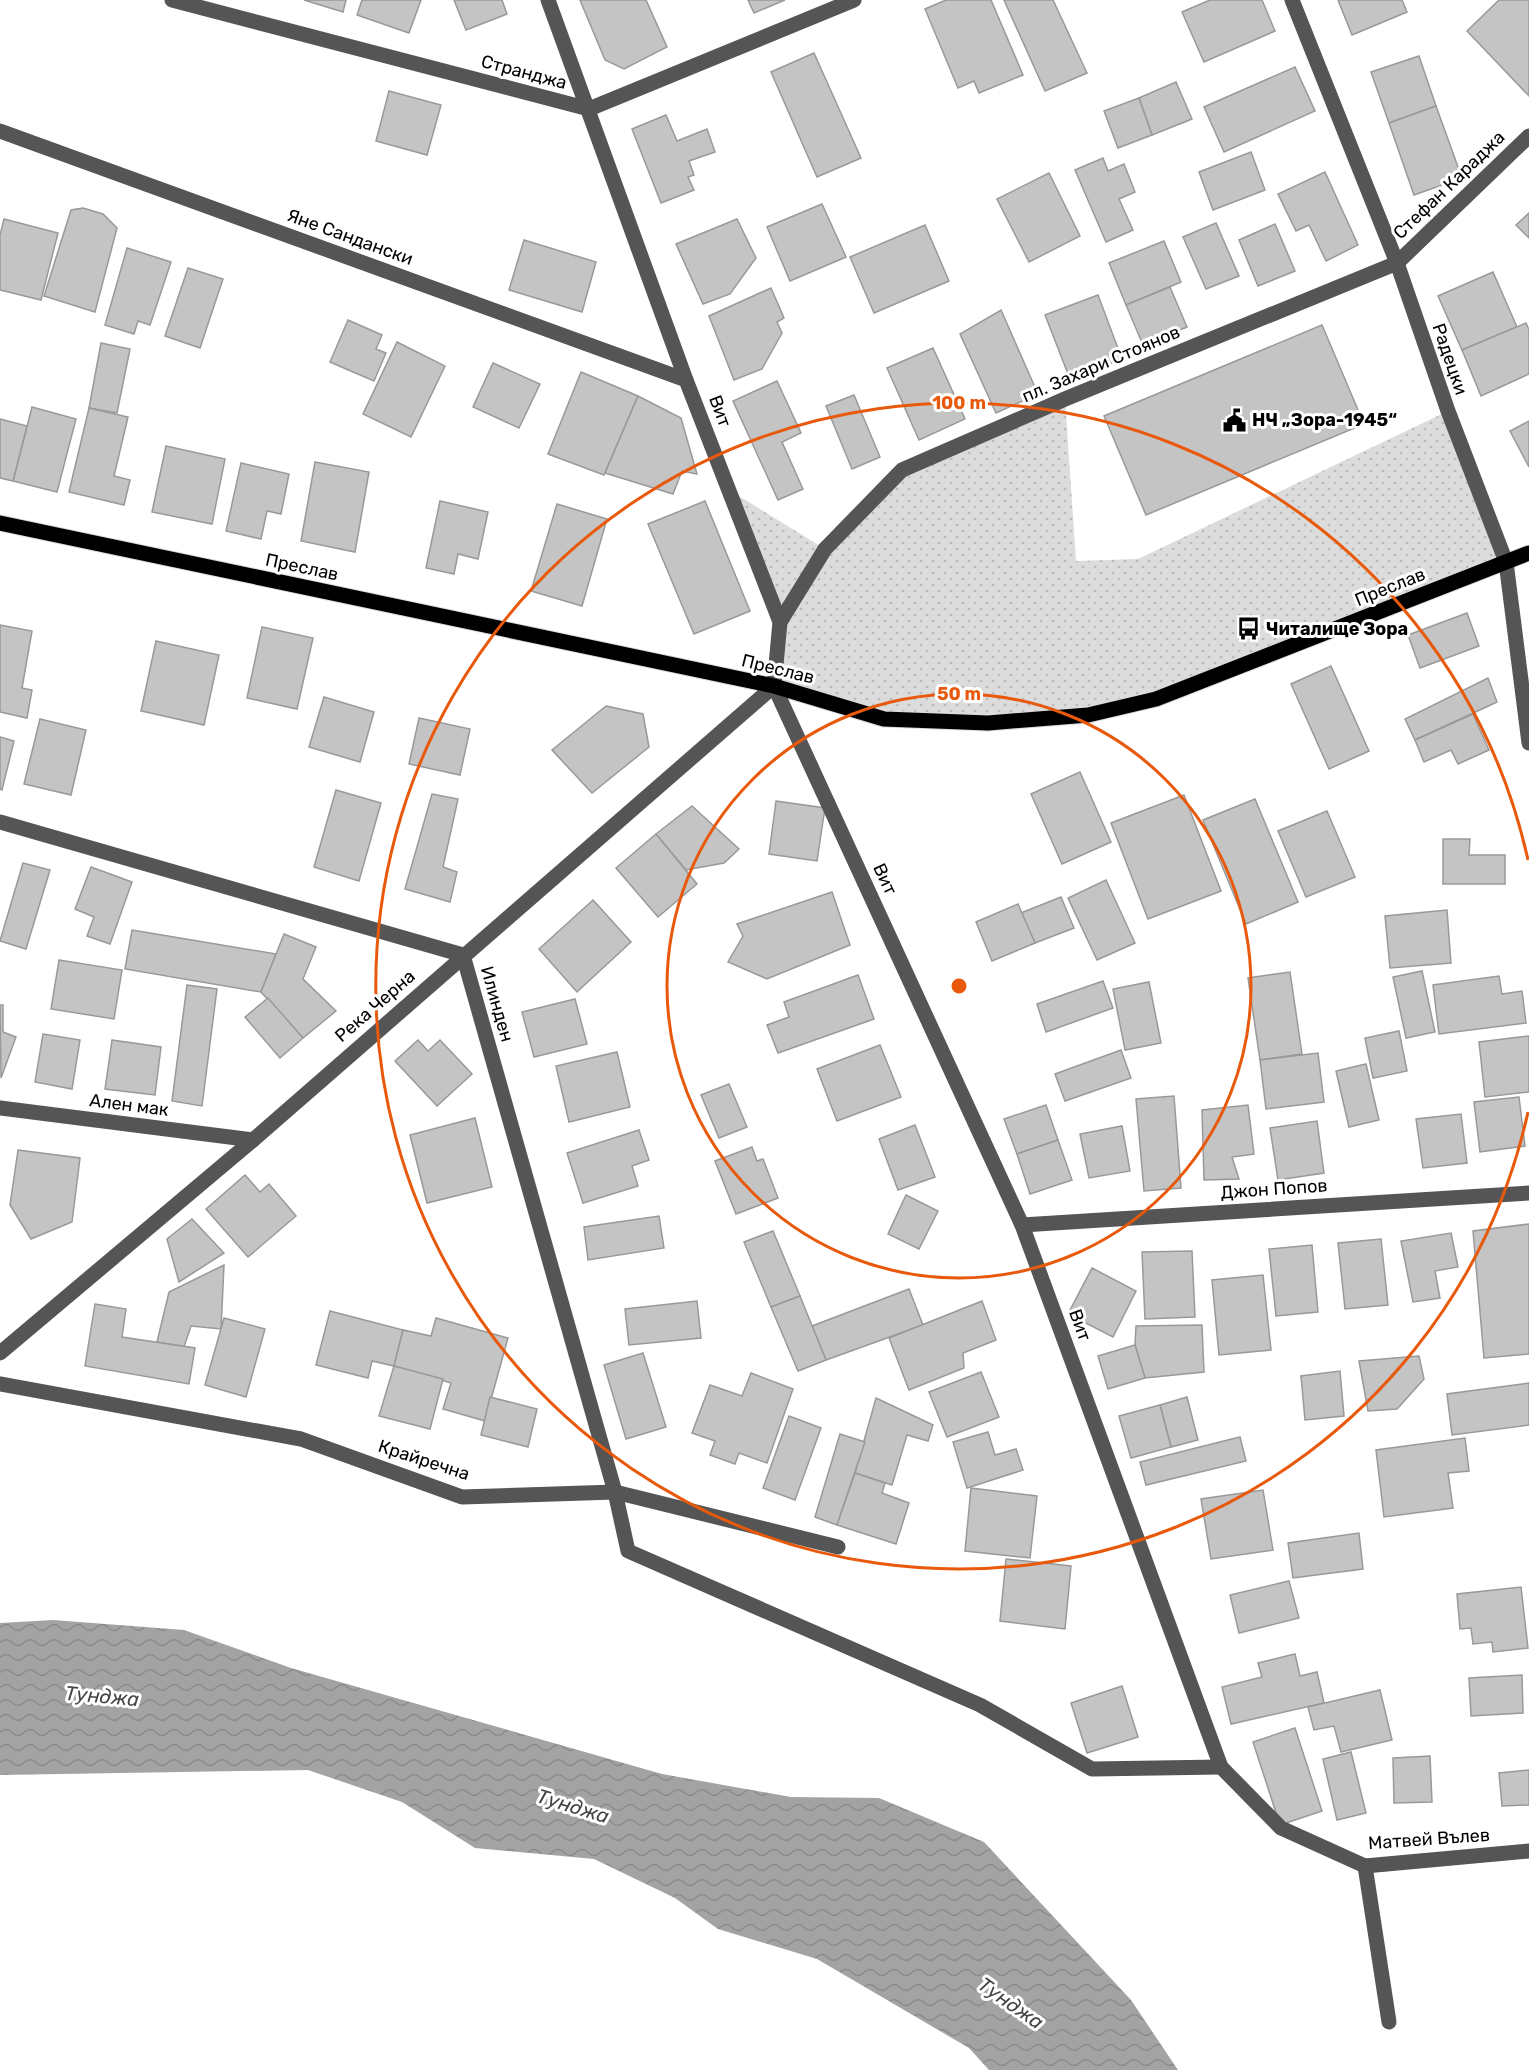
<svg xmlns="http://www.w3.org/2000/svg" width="1529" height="2070" viewBox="0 0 1529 2070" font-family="Rubik,sans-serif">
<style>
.grass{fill:url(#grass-dots)}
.water{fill:url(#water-waves)}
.building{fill:#c4c4c4;stroke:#999;stroke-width:1.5}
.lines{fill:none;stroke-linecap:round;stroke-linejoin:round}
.major-casing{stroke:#dbdbdb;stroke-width:17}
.minor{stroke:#555;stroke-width:15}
.major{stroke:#000;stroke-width:15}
.ring{fill:none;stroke:#e8590c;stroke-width:3}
.labels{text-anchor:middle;stroke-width:6;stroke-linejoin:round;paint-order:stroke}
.street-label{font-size:18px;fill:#000;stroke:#fff}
.poi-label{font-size:18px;font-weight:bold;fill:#000;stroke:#fff;text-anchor:start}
.water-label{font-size:20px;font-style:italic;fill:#444;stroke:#fff}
.centre{fill:#e8590c;stroke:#fff;stroke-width:3}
.ring-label{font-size:18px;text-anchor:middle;font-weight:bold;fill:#e8590c;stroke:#fff;stroke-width:6;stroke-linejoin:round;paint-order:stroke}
</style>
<defs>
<pattern id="grass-dots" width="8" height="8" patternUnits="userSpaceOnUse" patternTransform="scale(1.5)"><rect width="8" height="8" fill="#dcdcdc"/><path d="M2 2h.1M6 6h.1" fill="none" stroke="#bbb" stroke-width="1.8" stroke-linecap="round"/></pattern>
<pattern id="water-waves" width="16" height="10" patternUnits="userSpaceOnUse" patternTransform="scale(1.5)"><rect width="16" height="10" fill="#a3a3a3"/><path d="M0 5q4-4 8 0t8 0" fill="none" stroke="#8b8b8b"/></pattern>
</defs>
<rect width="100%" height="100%" fill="#fff"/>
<path class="grass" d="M1065,399l11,162 62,-2 310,-148 58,151 -350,137 -68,16 -204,4 -110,-33 6,-64 -51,-132 96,59 77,-79z"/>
<path class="water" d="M53,1620l131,10 107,38 371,106 129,23 88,1 105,44 147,158 47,70h-189l-20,-22 -152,-89 -99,-30 -43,-31 -81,-39 -119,-11 -73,-46 -94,-32 -308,5v-152z"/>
<g class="building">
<path d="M304,0h42l-3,12z"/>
<path d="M362,0h59l-12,33 -52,-18z"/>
<path d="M454,0h48l5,14 -41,16z"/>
<path d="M580,0h66l21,47 -43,22 -19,-9z"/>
<path d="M748,0h37l-31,13z"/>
<path d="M946,0h45l32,75 -44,18 -5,-12 -16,7 -33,-79z"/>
<path d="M1004,0h49l34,73 -42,18z"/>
<path d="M1210,0h52l13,31 -71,31 -22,-50z"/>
<path d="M1338,0h64l5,12 -55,23z"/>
<path d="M1499,0h30v96l-62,-65z"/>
<path d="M814,53l47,105 -44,19 -46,-105z"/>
<path d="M1419,56l17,50 -47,17 -18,-51z"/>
<path d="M1295,67l20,44 -91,41 -20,-45z"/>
<path d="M1176,82l16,37 -40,16 -13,-37z"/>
<path d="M389,91l52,14 -14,50 -51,-14z"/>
<path d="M1139,98l13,37 -34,13 -14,-37z"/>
<path d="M1436,106l26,72 -48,17 -25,-72z"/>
<path d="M666,115l11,26 30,-12 8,23 -26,9 5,14 -6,2 6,13 -33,13 -29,-74z"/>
<path d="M1251,152l14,38 -52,20 -14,-38z"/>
<path d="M1103,158l5,13 16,-7 11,28 -16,7 14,31 -27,12 -31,-72z"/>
<path d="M1325,172l33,73 -32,16 -17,-36 -13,6 -18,-37z"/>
<path d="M1049,173l31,63 -51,26 -32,-63z"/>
<path d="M822,204l24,53 -56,24 -23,-54z"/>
<path d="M83,208l20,6 14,14 -22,84 -51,-16 27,-86z"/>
<path d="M1529,213v25l-13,-13z"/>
<path d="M4,219l54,14 -17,67 -41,-10v-55z"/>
<path d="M737,219l19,39 -26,36 -27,10 -27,-60z"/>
<path d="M1216,223l23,53 -33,13 -23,-52z"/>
<path d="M1275,224l20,47 -37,15 -19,-46z"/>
<path d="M925,225l24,56 -75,32 -24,-56z"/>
<path d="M524,240l72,22 -14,50 -73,-22z"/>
<path d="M1164,241l17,41 -55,23 -17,-42z"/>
<path d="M127,248l44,14 -21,63 -12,-4 -4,13 -29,-9z"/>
<path d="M188,268l35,11 -23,69 -35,-12z"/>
<path d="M1493,272l24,55 -55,23 -24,-54z"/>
<path d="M1170,287l17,40 -44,18 -17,-40z"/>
<path d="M771,288l13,30 -7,4 5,11 -20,36 -28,11 -25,-64z"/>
<path d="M1098,295l24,64 -52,20 -25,-64z"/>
<path d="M1001,310l37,84 -42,19 -36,-79z"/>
<path d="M348,320l34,15 -6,14 10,4 -12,28 -44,-19z"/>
<path d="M1526,323l3,7v44l-48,22 -19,-46z"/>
<path d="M1322,325l42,99 -218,91 -42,-99z"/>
<path d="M397,342l48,24 -34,71 -48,-23z"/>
<path d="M101,343l29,6 -13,64 -28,-5z"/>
<path d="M933,348l32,71 -46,21 -32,-72z"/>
<path d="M493,363l47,21 -21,44 -46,-21z"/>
<path d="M581,372l57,24 -34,79 -56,-21z"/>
<path d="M777,381l24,52 -19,9 21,47 -25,11 -45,-99z"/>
<path d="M854,395l26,62 -28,12 -26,-63z"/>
<path d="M638,396l43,22 16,56 -15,-3 -9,23 -68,-21z"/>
<path d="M32,407l44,12 -19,73 -44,-11z"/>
<path d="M89,408l39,9 -14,59 16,4 -6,25 -55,-13z"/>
<path d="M0,419l27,7 -14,55 -13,-3z"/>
<path d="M1529,421v46l-19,-36z"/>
<path d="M166,446l59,13 -13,65 -60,-12z"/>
<path d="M315,462l54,10 -14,80 -54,-11z"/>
<path d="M241,463l48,11 -8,40 -14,-3 -6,28 -35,-8z"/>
<path d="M440,501l48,11 -10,47 -20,-5 -4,20 -28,-6z"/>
<path d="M705,501l45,110 -56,23 -46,-110z"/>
<path d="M557,504l50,15 -25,87 -51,-15z"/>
<path d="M1467,613l12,33 -59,22 -12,-33z"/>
<path d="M0,625l32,6 -10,57 10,2 -5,28 -27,-6z"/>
<path d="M262,627l51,11 -16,71 -50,-11z"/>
<path d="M156,641l63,14 -15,70 -63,-14z"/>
<path d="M1331,666l38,85 -40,18 -38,-85z"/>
<path d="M1488,678l9,24 -82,38 -10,-21z"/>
<path d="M324,697l50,15 -14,50 -51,-15z"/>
<path d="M606,706l37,8 6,33 -57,46 -40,-43z"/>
<path d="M1473,714l16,36 -31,14 -7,-14 -27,12 -9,-22z"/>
<path d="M419,718l51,11 -10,46 -51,-11z"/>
<path d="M40,719l46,11 -15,65 -47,-11z"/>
<path d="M0,737l14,4 -12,49 -2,-1z"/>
<path d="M1080,772l31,70 -49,22 -31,-70z"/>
<path d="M336,790l45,13 -22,78 -45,-14z"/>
<path d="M432,794l26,5 -15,68 14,5 -7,30 -45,-13z"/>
<path d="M1184,795l37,96 -73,28 -37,-96z"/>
<path d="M1255,799l43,103 -52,22 -43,-104z"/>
<path d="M776,801l49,7 -8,53 -48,-7z"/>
<path d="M692,806l47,43 -15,14 -38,7 -30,-36z"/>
<path d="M1327,811l28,66 -49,20 -28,-66z"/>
<path d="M656,834l41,50 -39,33 -42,-49z"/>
<path d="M1443,839h27l-1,16h36v29h-62z"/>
<path d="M23,863l27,7 -24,79 -26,-8z"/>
<path d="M91,867l41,15 -22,62 -23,-8 7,-19 -19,-8z"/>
<path d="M1106,880l29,63 -38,17 -29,-62z"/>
<path d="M832,892l18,53 -83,34 -39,-17 15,-26 -6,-12z"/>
<path d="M1061,897l13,31 -39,15 -14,-30z"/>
<path d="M593,900l38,42 -54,50 -38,-43z"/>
<path d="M1018,904l17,39 -43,18 -16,-39z"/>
<path d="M1447,910l4,53 -61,5 -5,-52z"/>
<path d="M132,930l144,24 -15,38 -136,-23z"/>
<path d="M284,934l32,13 -13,32 33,32 -33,27 -42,-46z"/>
<path d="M59,960l63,10 -8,49 -63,-10z"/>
<path d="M1422,971l13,61 -29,6 -13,-61z"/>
<path d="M1290,972l12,82 -42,6 -12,-82z"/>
<path d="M858,975l16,44 -96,34 -11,-28 22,-8 -5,-15z"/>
<path d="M1499,976l3,18 20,-3 4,32 -87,11 -6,-49z"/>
<path d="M1103,981l10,27 -67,24 -9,-28z"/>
<path d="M1149,982l12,61 -36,7 -12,-61z"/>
<path d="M187,985l30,4 -15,117 -30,-5z"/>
<path d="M268,998l35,40 -23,20 -35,-41z"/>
<path d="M575,999l12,45 -53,13 -12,-45z"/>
<path d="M0,1005h3v27l13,5 -15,41z"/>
<path d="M1399,1031l8,40 -34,7 -8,-40z"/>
<path d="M43,1034l37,6 -8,49 -37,-7z"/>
<path d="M1529,1036v56l-44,5 -6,-55z"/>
<path d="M112,1040l49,7 -6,48 -50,-6z"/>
<path d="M418,1040l10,11 12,-11 32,34 -35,32 -42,-45z"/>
<path d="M880,1045l21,52 -64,24 -20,-52z"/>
<path d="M1121,1050l10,28 -66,23 -10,-27z"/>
<path d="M617,1052l13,55 -61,15 -13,-56z"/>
<path d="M1318,1053l6,49 -58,7 -6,-49z"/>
<path d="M1366,1064l13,56 -30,7 -13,-56z"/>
<path d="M729,1084l18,43 -28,11 -18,-43z"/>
<path d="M1174,1096l7,92 -37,3 -8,-92z"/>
<path d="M1519,1097l6,49 -45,6 -6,-50z"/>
<path d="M1046,1105l12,35 -41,14 -13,-35z"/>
<path d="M1248,1105l6,49 -22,3 7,22 -35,1 -2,-70z"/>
<path d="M1461,1114l6,49 -44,5 -7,-49z"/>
<path d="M475,1118l17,69 -65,16 -17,-68z"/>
<path d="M1317,1121l7,52 -46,7 -8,-52z"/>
<path d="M915,1125l20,52 -37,13 -19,-51z"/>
<path d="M1122,1126l8,45 -41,7 -9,-44z"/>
<path d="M639,1130l10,30 -17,6 6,20 -55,17 -16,-50z"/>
<path d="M1058,1140l14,40 -42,14 -13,-40z"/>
<path d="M752,1147l5,14 6,-2 15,39 -42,16 -21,-53z"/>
<path d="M18,1150l62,8 -8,64 -41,17 -21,-34z"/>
<path d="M245,1175l15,17 9,-8 27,32 -48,41 -42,-48z"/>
<path d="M906,1195l32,16 -19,38 -31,-15z"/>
<path d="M659,1216l5,32 -76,12 -4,-33z"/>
<path d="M192,1219l32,34 -45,29 -12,-43z"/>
<path d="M1529,1224v130l-45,4 -11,-127z"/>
<path d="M773,1231l27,65 -29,11 -27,-65z"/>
<path d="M1451,1233l7,34 -23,4 5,27 -27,4 -12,-61z"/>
<path d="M1381,1239l7,66 -43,4 -7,-66z"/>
<path d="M1312,1245l6,67 -42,4 -7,-67z"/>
<path d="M1192,1251l3,66 -50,2 -3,-67z"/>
<path d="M224,1265l-3,64 -30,-3 -7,21 -27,-5 12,-50z"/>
<path d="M1092,1268l44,23 -23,46 -45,-23z"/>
<path d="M1263,1275l8,75 -52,5 -7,-75z"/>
<path d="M909,1289l14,36 -97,35 -14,-34z"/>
<path d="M800,1296l26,64 -28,11 -27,-64z"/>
<path d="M697,1301l4,37 -72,7 -4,-36z"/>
<path d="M982,1301l14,39 -33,13 1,15 -55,22 -20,-52z"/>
<path d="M95,1304l31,5 -4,28 73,11 -6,36 -104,-18z"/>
<path d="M330,1311l73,19 -9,36 -22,-5 -4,17 -52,-13z"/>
<path d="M224,1318l41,11 -19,68 -41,-12z"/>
<path d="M436,1318l72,20 -23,83 -42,-12 8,-26 -57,-17 9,-36 28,6z"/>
<path d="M1202,1325l2,47 -59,6 -10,-33 1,-19z"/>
<path d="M1135,1345l10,33 -37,11 -10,-33z"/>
<path d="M643,1353l23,74 -40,12 -22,-74z"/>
<path d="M1419,1356l5,23 -27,30 -29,2 -9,-50z"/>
<path d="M394,1366l49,13 -13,50 -51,-13z"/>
<path d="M1340,1371l4,45 -39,4 -4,-44z"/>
<path d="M981,1372l18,45 -52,20 -18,-45z"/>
<path d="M751,1373l42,16 -26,74 -28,-10 -4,11 -25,-9 5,-14 -23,-8 18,-48 32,11z"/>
<path d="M1529,1383v42l-77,10 -5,-41z"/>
<path d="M490,1397l47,12 -9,38 -47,-12z"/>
<path d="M1187,1397l11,43 -27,7 -11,-42z"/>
<path d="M876,1398l57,27 -5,16 -21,-6 -15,50 -37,-12z"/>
<path d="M1160,1405l11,42 -40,11 -12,-42z"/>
<path d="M789,1416l32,12 -26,72 -32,-12z"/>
<path d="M988,1432l7,23 21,-6 7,21 -56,18 -14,-46z"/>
<path d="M840,1434l25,8 -28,83 -22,-8z"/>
<path d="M1240,1437l6,24 -100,24 -6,-23z"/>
<path d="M1465,1438l4,33 -21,2 5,35 -69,9 -8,-67z"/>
<path d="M855,1473l30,10 -3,10 27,10 -13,41 -59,-19z"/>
<path d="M971,1488l66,8 -7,62 -65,-7z"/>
<path d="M1263,1490l10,60 -62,9 -10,-60z"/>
<path d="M1359,1533l4,36 -70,9 -5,-35z"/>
<path d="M1006,1559l65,7 -6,63 -65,-8z"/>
<path d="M1289,1581l10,37 -60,15 -9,-38z"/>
<path d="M1521,1587l7,61 -35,4 -1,-10 -19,2 -2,-16 -11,1 -3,-35z"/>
<path d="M1295,1654l5,22 17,-4 7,31 -93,21 -9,-37 40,-10 -4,-14z"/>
<path d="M1522,1675l1,38 -52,3 -2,-38z"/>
<path d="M1122,1686l16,51 -51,16 -16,-50z"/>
<path d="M1380,1690l12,50 -51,12 -7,-26 -20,4 -6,-23z"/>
<path d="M1295,1728l27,83 -42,14 -27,-83z"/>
<path d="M1351,1752l15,61 -29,7 -14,-61z"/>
<path d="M1430,1756l2,46 -38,1 -1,-45z"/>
<path d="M1529,1770v35l-27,1 -3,-33z"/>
</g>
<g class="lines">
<defs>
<path id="major" d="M0,523l774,163 110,33 104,4 100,-8 68,-16 373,-146"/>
</defs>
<use href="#major" class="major-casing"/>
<g class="minor">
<path d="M172,0l417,109 265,-109"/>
<path d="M548,0l138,380 94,242 -6,64 248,539 199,542 60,61 84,38 164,-15"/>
<path d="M1292,0l105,263 51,148 58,151 23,181"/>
<path d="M0,131l686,249"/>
<path d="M780,622l45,-73 77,-79 163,-71 332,-136 132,-127"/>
<path d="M0,822l463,133 152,537 13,59 352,154 112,64 129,-2"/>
<path d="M0,1108l253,32"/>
<path d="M1022,1225l507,-32"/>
<path d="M0,1353l253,-213 521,-454"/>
<path d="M0,1384l301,55 161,58 153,-5 223,55"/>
<path d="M1365,1866l24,156"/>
</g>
<use href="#major" class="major"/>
</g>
<g class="ring">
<circle cx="959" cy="986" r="292"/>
<path d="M1528 1112A583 583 0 1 1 1528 860"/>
</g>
<defs>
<symbol id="civic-bare" viewBox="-9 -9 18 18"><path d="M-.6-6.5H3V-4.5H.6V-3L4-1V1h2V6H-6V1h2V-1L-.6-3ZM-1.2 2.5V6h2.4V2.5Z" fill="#000" stroke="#fff" stroke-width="2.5" paint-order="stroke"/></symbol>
<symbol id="bus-bare" viewBox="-9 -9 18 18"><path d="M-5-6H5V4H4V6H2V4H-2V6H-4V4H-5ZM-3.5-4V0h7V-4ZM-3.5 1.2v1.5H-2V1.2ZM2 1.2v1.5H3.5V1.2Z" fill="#000" stroke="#fff" stroke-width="2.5" paint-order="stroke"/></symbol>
</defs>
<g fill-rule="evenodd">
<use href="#civic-bare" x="1218" y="404" width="33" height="33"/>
<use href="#bus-bare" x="1232" y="612" width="33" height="33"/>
</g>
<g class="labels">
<g class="street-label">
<text transform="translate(524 72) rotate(15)" y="6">Странджа</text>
<text transform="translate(1449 185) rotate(-44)" y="6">Стефан Караджа</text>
<text transform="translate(350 237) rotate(20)" y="6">Яне Сандански</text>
<text transform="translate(1450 359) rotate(71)" y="6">Радецки</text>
<text transform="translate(1101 364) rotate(-23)" y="6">пл. Захари Стоянов</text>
<text transform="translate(720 411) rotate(69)" y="6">Вит</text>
<text transform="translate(302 567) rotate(12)" y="6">Преслав</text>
<text transform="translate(1390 587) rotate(-22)" y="6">Преслав</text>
<text transform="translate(778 669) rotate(14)" y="6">Преслав</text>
<text transform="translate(885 879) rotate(65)" y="6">Вит</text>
<text transform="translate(497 1004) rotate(74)" y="6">Илинден</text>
<text transform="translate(375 1006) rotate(-41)" y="6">Река Черна</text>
<text transform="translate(129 1105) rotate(7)" y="6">Ален мак</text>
<text transform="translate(1274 1189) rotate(-4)" y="6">Джон Попов</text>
<text transform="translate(1080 1325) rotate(70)" y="6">Вит</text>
<text transform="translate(424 1460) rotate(18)" y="6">Крайречна</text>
<text transform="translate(1429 1839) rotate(-4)" y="6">Матвей Вълев</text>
</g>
<g class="poi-label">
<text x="1252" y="426">НЧ „Зора-1945“</text>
<text x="1266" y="635">Читалище Зора</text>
</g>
<g class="water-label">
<text transform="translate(102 1696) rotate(5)" y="7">Тунджа</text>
<text transform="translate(573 1806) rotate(17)" y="7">Тунджа</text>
<text transform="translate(1011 2003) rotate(35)" y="7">Тунджа</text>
</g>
</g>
<circle cx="959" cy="986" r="9" class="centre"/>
<g class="ring-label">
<text x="959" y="409">100 m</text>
<text x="959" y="700">50 m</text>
</g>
</svg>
